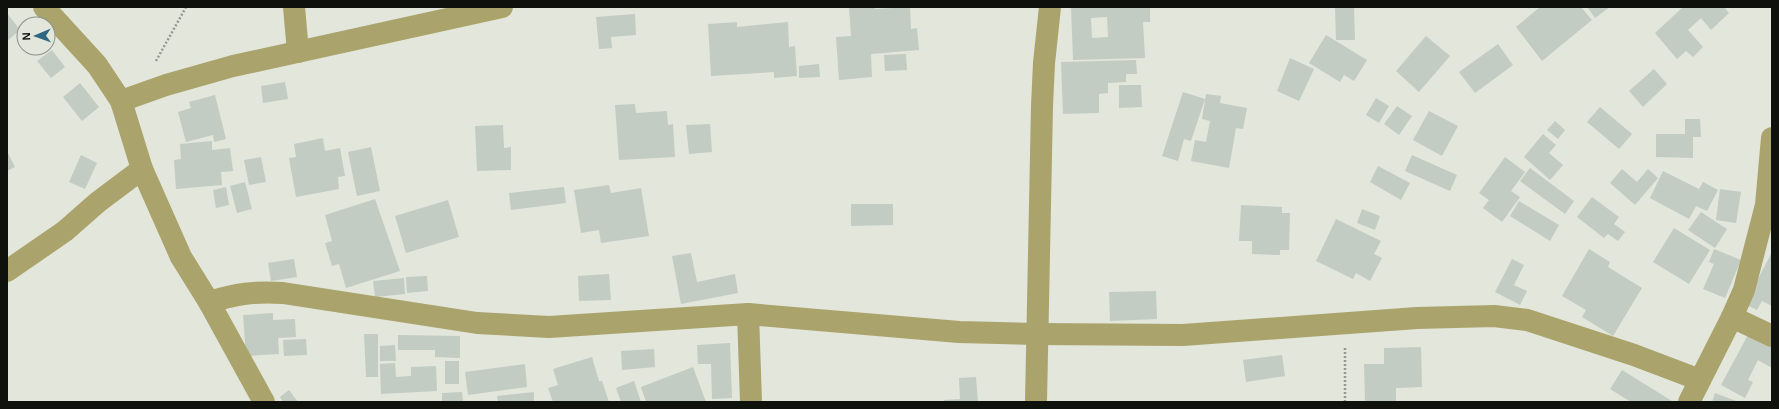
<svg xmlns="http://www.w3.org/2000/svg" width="1779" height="409" viewBox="0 0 1779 409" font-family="Arial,sans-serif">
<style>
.building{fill:#c3ccc3;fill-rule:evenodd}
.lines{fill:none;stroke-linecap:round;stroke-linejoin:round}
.path{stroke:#95988f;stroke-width:2.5;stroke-dasharray:2 2;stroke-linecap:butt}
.minor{stroke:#aaa36b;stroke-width:22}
</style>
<rect width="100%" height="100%" fill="#e2e6db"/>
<g class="building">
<path d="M849,7h26v2l35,-2 1,22 6,-1 2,22 -48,4 1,23 -33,3 -3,-43 15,-1z"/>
<path d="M1071,7h79v15h-7l2,36 -72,2zM1107,17l1,20 -16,1 -1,-20z"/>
<path d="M1335,7l19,1 1,32h-19z"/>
<path d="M1540,7h41l11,13 -50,41 -26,-34z"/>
<path d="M1587,7h23l-15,11z"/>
<path d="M1683,7h41l5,6 -18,17 -10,-12 -13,12 15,17 -10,10 -7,-6 -9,8 -22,-26z"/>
<path d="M7,13l13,17 -13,11z"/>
<path d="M635,14l1,21 -25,2 1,11 -13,1 -3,-32z"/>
<path d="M737,22v5l51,-5 1,25 6,-1 2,30 -23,2v-6l-63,4 -3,-52z"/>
<path d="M1326,35l41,25 -13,21 -10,-6 -4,7 -31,-19z"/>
<path d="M1426,36l24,20 -31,36 -23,-21z"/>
<path d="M1498,44l15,21 -38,28 -16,-21z"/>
<path d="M52,50l13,17 -14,11 -14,-17z"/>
<path d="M906,54l1,16 -22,1 -1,-16z"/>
<path d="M1290,58l24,11 -15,32 -22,-10z"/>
<path d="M1136,60l1,14h-11v8l-18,1v10l-9,1v19l-36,1 -2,-52z"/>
<path d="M819,64l1,13 -21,1v-12z"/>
<path d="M1654,69l13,15 -24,23 -14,-16z"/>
<path d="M285,82l3,17 -25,4 -2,-17z"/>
<path d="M80,83l19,24 -17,14 -19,-24z"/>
<path d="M1119,85h22l1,22 -23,1z"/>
<path d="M1183,92l22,7 -14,42 -7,-2 -6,22 -16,-5z"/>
<path d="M1206,94l15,2 -1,7 27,5 -4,21 -7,-1 -7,40 -38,-7 4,-21 11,2 4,-21 -8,-2z"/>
<path d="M215,95l11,44 -12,3 -1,-7 -27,7 -8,-30 13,-4 -2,-6z"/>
<path d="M1376,98l13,8 -10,17 -13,-8z"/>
<path d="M635,104l1,9 31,-2 1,14 5,-1 2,33 -56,3 -4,-55z"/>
<path d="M1397,106l15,10 -13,19 -15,-11z"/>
<path d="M1600,107l32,27 -13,15 -32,-27z"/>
<path d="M1429,111l29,15 -16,30 -29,-16z"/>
<path d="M1685,119h15l1,18h-8v21l-37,-1v-23h29z"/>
<path d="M1555,121l10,9 -7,9 -11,-9z"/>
<path d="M710,124l2,28 -23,2 -3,-29z"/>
<path d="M503,125l1,23 7,-1v23l-34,1 -2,-45z"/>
<path d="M1543,134l13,11 -7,8 14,12 -13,15 -26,-23z"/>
<path d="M323,138l2,13 15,-3 5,28 -7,1 1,12 -43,8 -7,-39 7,-1 -2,-13z"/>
<path d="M212,141v9l18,-2 3,23 -12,1 1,13 -46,4 -2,-29 7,-1 -1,-15z"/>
<path d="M371,147l9,44 -23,5 -9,-44z"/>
<path d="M7,151l8,16 -8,4z"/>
<path d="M81,155l16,8 -12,26 -16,-7z"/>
<path d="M1412,155l45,20 -7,16 -45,-20z"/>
<path d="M261,157l5,25 -17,3 -5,-25z"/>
<path d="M1505,157l20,15 -14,19 9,6 -18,25 -19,-14 6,-8 -10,-7z"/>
<path d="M1378,166l32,17 -9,17 -31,-18z"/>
<path d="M1530,168l44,33 -9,13 -45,-33z"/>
<path d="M1622,169l15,13 11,-13 10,9 -23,27 -25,-22z"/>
<path d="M1663,171l36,18 4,-7 15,8 -11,21 -11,-5 -7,13 -39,-21z"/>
<path d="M245,182l7,27 -15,4 -7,-27z"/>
<path d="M609,185l2,8 30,-5 8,48 -48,7 -2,-13 -18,3 -7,-43z"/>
<path d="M226,187l3,18 -13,3 -3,-18z"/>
<path d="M564,187l2,16 -55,7 -2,-17z"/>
<path d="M1720,189l21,3 -5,31 -20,-3z"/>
<path d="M1592,197l27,20 -5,7 11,8 -7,9 -10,-7 -4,4 -27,-21z"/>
<path d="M375,199l25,72 -54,17 -7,-24 -7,2 -7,-23 7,-2 -7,-26z"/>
<path d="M448,200l11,37 -53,16 -11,-37z"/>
<path d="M1519,201l40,24 -9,16 -40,-25z"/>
<path d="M851,204h42v21l-42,1z"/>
<path d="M1241,205l41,2v6h8l-1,37h-9v5l-28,-1v-13h-13z"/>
<path d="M1362,209l18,7 -5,14 -18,-7z"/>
<path d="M1701,212l26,17 -12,19 -27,-18z"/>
<path d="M1336,219l45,22 -7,13 8,4 -12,23 -14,-8 -3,6 -37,-18z"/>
<path d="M1674,228l36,22 -21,34 -36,-22z"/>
<path d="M1589,249l21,13 -2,5 34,21 -29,48 -31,-19 4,-7 -24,-14z"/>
<path d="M1714,249l27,11 -16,38 -22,-9 11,-25 -5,-2z"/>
<path d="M691,253l6,29 38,-8 3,19 -57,11 -9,-48z"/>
<path d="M1771,254h1v52l-10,-5 -5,9 -12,-6z"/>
<path d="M294,259l3,18 -26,4 -3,-18z"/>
<path d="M1512,259l12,6 -10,20 13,6 -7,14 -25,-13z"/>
<path d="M609,274l2,26 -32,1 -1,-25z"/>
<path d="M427,276l1,15 -21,2 -1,-16z"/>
<path d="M404,278l1,16 -30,3 -2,-16z"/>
<path d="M1156,291l1,28 -47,2 -1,-29z"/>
<path d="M273,313v7l22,-1 1,18 -18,1 1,16 -33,2 -3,-41z"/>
<path d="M1750,331l22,12v25l-14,-8 -10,20 5,2 -8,16 -24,-13z"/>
<path d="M364,334h14v43h-12z"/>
<path d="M398,335l62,1v22l-25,-1v-7h-37z"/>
<path d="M306,339l1,16 -23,1 -1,-16z"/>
<path d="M730,343l2,55 -20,1 -1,-35h-13l-1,-19z"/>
<path d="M395,345l1,16h-16v-15z"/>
<path d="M1421,347l1,40 -26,1v14h-31l-1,-38h20v-16z"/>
<path d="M654,349l1,18 -33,3 -1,-19z"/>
<path d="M1282,355l3,21 -39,6 -3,-22z"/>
<path d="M592,357l7,24h3l7,21h-56l-5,-14 10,-3 -5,-16z"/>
<rect x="445" y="361" width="14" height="23"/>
<path d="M395,363l1,14 15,-1v-9l25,-1 1,25 -56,3 -1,-30z"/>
<path d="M525,364l2,23 -59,8 -3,-23z"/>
<path d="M693,367l13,35h-60l-5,-15z"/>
<path d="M1622,370l50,31v1h-41l-21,-13z"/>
<path d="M976,377l2,25h-34v-2l16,-1 -1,-21z"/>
<path d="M634,381l7,21h-20l-5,-14z"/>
<path d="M289,390l9,12h-15l-3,-5z"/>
<path d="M462,392l1,10h-21v-9z"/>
<path d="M534,392v10h-36l-1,-6z"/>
<path d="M1715,393l24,9h-27z"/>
</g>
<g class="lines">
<g class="path">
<path d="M156,61l30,-54"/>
<path d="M1345,348v54"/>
</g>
<g class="minor">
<path d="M44,7l53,58 24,36 21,68 39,88 28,45 55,100"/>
<path d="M294,7l4,45"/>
<path d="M121,101l45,-16 67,-19 269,-59"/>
<path d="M7,271l58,-40 33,-29 44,-33"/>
<path d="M209,302c27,-8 45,-11 74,-9l194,30 72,4 199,-13 211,18 77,2 147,1 234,-17 77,-2 33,4 107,35 66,25"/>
<path d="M748,314l3,88"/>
<path d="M1732,317l40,19"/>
<path d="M1036,402l6,-296 2,-43 6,-56"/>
<path d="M1689,402l43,-85 12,-27 22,-85 6,-67"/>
</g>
</g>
<rect width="1779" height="409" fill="none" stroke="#0f110d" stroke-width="16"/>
<g transform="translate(36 36) rotate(268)"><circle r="19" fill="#e2e6db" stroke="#8e9189"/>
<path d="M0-3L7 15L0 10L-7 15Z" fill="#2f6881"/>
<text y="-6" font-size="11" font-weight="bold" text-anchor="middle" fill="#0f110d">N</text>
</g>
</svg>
